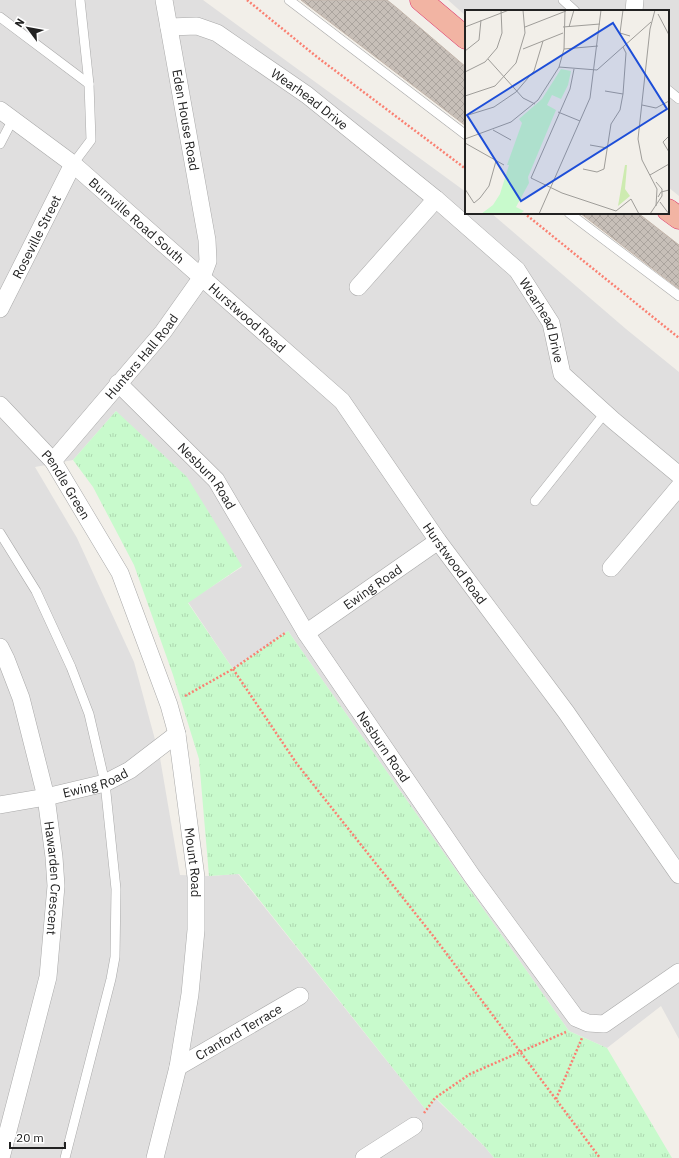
<svg xmlns="http://www.w3.org/2000/svg" width="679" height="1158" viewBox="0 0 679 1158" font-family="'IBM Plex Sans',sans-serif">
<style>
.residential{fill:#e0dfdf}
.park{fill:url(#park-tufts)}
.building{fill:url(#building-cross-hatch);stroke:#c4b6ab}
.lines{fill:none;stroke-linecap:round;stroke-linejoin:round}
.service-casing{stroke:#a9a9a9;stroke-width:10}
.minor-casing{stroke:#a9a9a9;stroke-width:18}
.trunk-casing{stroke:#dc2a67;stroke-width:23}
.path{stroke:#fa8072;stroke-width:2.5;stroke-dasharray:2 2;stroke-linecap:butt}
.service{stroke:#fff;stroke-width:9}
.minor{stroke:#fff;stroke-width:17}
.trunk{stroke:#f2b4a3;stroke-width:22}
.labels{text-anchor:middle;stroke-width:3.5;stroke-linejoin:round;paint-order:stroke}
.street-label{font-size:13px;fill:#222;stroke:#fff}
.inset-road{fill:none;stroke:#9f9d99;stroke-width:1}
.view{fill:#1d4ed8;fill-opacity:0.15;stroke:#1d4ed8;stroke-width:2}
.inset-edge{fill:none;stroke:#222;stroke-width:2}
</style>
<defs>
<pattern id="park-tufts" width="24" height="20" patternUnits="userSpaceOnUse"><rect width="24" height="20" fill="#c8facc"/><path d="M3 7l-1-3M5 7V3M7 7l1-3M15 17l-1-3M17 17v-4M19 17l1-3" fill="none" stroke="#acd6af"/></pattern>
<pattern id="building-cross-hatch" width="8" height="8" patternUnits="userSpaceOnUse"><rect width="8" height="8" fill="#c7bfb8"/><path d="M0 0l8 8M0 8l8-8" fill="none" stroke="#aba49e"/></pattern>
</defs>
<rect width="100%" height="100%" fill="#f2efe9"/>
<g class="residential">
<path d="M0,0h203l263,192v21h25l135,116 53,43v667l-18,-33 -54,42 -38,-17 -281,-400 -55,38 -45,-67 54,-35 -126,-156 -43,49 -38,7 42,71 57,124 26,96 20,117 29,1 29,-2 188,236 9,-12 50,49 9,11h-494z"/>
<path d="M448,0h231v196l-11,-9v-176h-202v5z"/>
</g>
<path class="park" d="M116,411l71,66 55,89 -54,37 45,66 55,-38 281,400 38,17 65,110h-178l-9,-11 -49,-49 -10,12 -187,-236 -30,2 -10,-117 -26,-84 -39,-110 -41,-78 -20,-27z"/>
<g class="building">
<path d="M301,0h86l10,8 69,59v59z"/>
<path d="M580,213h58l41,32v44z"/>
</g>
<g class="lines">
<defs>
<g id="service">
<path d="M289,0l177,135"/>
<path d="M563,0l12,11"/>
<path d="M0,17l89,67"/>
<path d="M668,90l11,9"/>
<path d="M0,144l13,-25"/>
<path d="M73,164l18,-24 -2,-56 -9,-84"/>
<path d="M569,213l110,83"/>
<path d="M535,501l70,-88"/>
<path d="M0,533l36,58 35,76 18,47 16,69 11,106 -1,68 -4,22 -46,179"/>
</g>
<g id="minor">
<path d="M634,11l1,-11"/>
<path id="s1" d="M169,27l28,-1 20,7 90,62 129,104 81,71 34,53 11,51 52,47 65,54"/>
<path id="s2" d="M0,110l73,54 269,237 96,140 128,171 113,163"/>
<path d="M358,287l78,-88"/>
<path id="s3" d="M0,309l73,-145"/>
<path id="s4" d="M118,383l98,97 90,153 166,243 104,142 12,5 16,1 75,-52"/>
<path id="s5" d="M0,405l53,56 67,112 49,132 8,29 19,143v53l-6,64 -12,73 -23,91"/>
<path id="s6" d="M53,461l110,-129 39,-55 6,-16 -1,-21 -43,-240"/>
<path d="M611,568l68,-81"/>
<path id="s7" d="M306,633l132,-92"/>
<path id="s8" d="M0,647l6,12 15,39 25,99 8,60 2,29 -8,91 -47,181"/>
<path id="s9" d="M0,805l46,-8 59,-14 25,-13 47,-36"/>
<path id="s10" d="M178,1067l122,-71"/>
<path d="M364,1158l50,-32"/>
</g>
<g id="trunk">
<path d="M421,0l45,38"/>
<path d="M668,210l11,8"/>
</g>
</defs>
<use href="#service" class="service-casing"/>
<use href="#minor" class="minor-casing"/>
<use href="#trunk" class="trunk-casing"/>
<g class="path">
<path d="M247,0l70,57 149,112"/>
<path d="M524,213l155,125"/>
<path d="M233,669l64,95 137,173 166,221"/>
<path d="M185,696l48,-27 52,-36"/>
<path d="M556,1099l26,-61"/>
<path d="M424,1113l11,-15 35,-24 96,-42"/>
</g>
<use href="#service" class="service"/>
<use href="#minor" class="minor"/>
<use href="#trunk" class="trunk"/>
</g>
<g class="labels">
<g class="street-label">
<text dy="5" stroke="none"><textPath href="#s1" startOffset="163">Wearhead Drive</textPath></text>
<text transform="translate(186 120) rotate(80)" y="5">Eden House Road</text>
<text dy="5" stroke="none"><textPath href="#s2" startOffset="176">Burnville Road South</textPath></text>
<text dy="5" stroke="none"><textPath href="#s3" startOffset="81">Roseville Street</textPath></text>
<text dy="5" stroke="none"><textPath href="#s2" startOffset="323">Hurstwood Road</textPath></text>
<text dy="5" stroke="none"><textPath href="#s1" startOffset="489">Wearhead Drive</textPath></text>
<text dy="5" stroke="none"><textPath href="#s6" startOffset="137">Hunters Hall Road</textPath></text>
<text dy="5" stroke="none"><textPath href="#s4" startOffset="129">Nesburn Road</textPath></text>
<text dy="5" stroke="none"><textPath href="#s5" startOffset="104">Pendle Green</textPath></text>
<text dy="5" stroke="none"><textPath href="#s2" startOffset="647">Hurstwood Road</textPath></text>
<text dy="5" stroke="none"><textPath href="#s7" startOffset="81">Ewing Road</textPath></text>
<text dy="5" stroke="none"><textPath href="#s4" startOffset="453">Nesburn Road</textPath></text>
<text dy="5" stroke="none"><textPath href="#s9" startOffset="98">Ewing Road</textPath></text>
<text dy="5" stroke="none"><textPath href="#s5" startOffset="508">Mount Road</textPath></text>
<text dy="5" stroke="none"><textPath href="#s8" startOffset="239">Hawarden Crescent</textPath></text>
<text dy="5" stroke="none"><textPath href="#s10" startOffset="70">Cranford Terrace</textPath></text>
</g>
</g>
<g transform="translate(465 10)">
<rect width="204" height="204" fill="#f2efe9"/>
<path d="M96,59l10,2 -3,14 -7,14 -9,-4 -5,10 9,5 -28,67 1,6 -13,24 8,4 -4,3h-39l12,-9 7,-11 9,-29h-2l15,-42 -3,-4 23,-20z" fill="#c8facc"/>
<path d="M160,155h2l-2,24 5,7 -12,10z" fill="#cdebb0"/>
<path class="inset-road" d="M158,0l-3,23 10,3M190,0l-5,19 -12,110 4,21 15,29 -1,17M193,4l11,21M0,17l44,-17M60,17l41,-16M98,17l37,-3M104,17l5,-17M58,39l40,-16M99,39l34,-3M0,41l14,-11 2,-20M23,49l35,39 12,6M94,57l38,3 54,-48M109,59l-4,20 -39,89 31,15 54,18 15,-12 8,15M0,62l20,-10 12,-14 5,-15 -1,-23M140,81l18,3M0,86l30,-10 21,-23 9,-30 -2,-23M177,95l14,3 13,-7M93,102l22,9M0,106l29,-9 22,-15 18,-21 9,-30M28,120l18,10M204,126l-6,6 6,10M0,129l46,-17 27,-22 21,-33 5,-18 1,-39M0,133l39,22M125,135l17,3M118,159l14,3 7,-3 7,-45 9,-14 3,-16 3,-41 -3,-6M185,165l19,-11M0,179l9,14 6,-5 9,-12 7,-25M193,187l3,-5 8,-2M195,192l9,12M74,204l51,-116 11,-88M185,204l12,-18v-7l-6,-7"/>
<path class="view" d="M148,13l54,86 -146,92 -54,-86z"/>
<rect width="204" height="204" class="inset-edge"/>
</g>
<g transform="translate(28 28) rotate(302)" stroke="#ffffff" stroke-width="3" paint-order="stroke">
<path d="M0-3L7 15L0 10L-7 15Z" fill="#222222"/>
<text y="-6" font-size="11" font-weight="bold" text-anchor="middle" fill="#222222">N</text>
</g>
<path d="M10 1142v6h55v-6" fill="none" stroke="#222222" stroke-width="2"/>
<text x="16" y="1142" font-size="12" fill="#222222" stroke="#ffffff" stroke-width="3" paint-order="stroke">20 m</text>
</svg>
